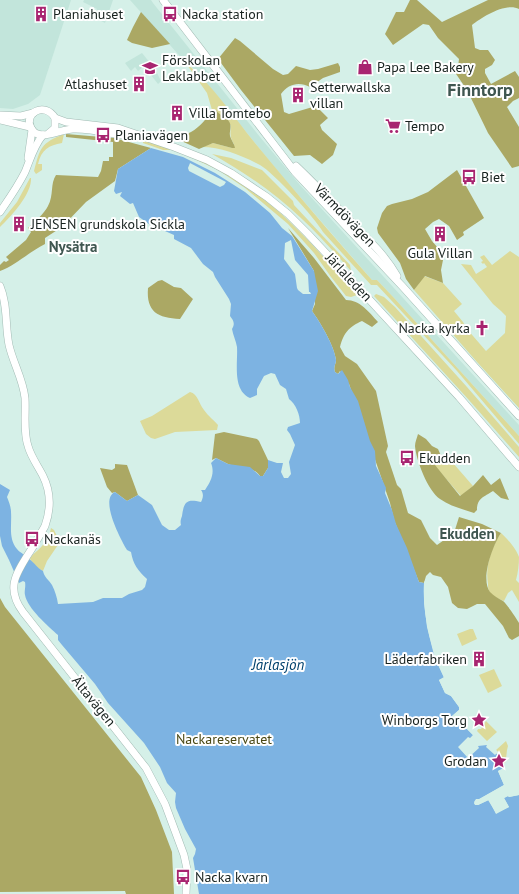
<svg xmlns="http://www.w3.org/2000/svg" width="519" height="894" viewBox="0 0 519 894" font-family="'PT Sans',sans-serif">
<style>
.built{fill:#c2e5db}
.green{fill:#dcda99}
.forest{fill:#aba864}
.water{fill:#7db3e2}
.pier{fill:#d5f0e8}
.lines{fill:none;stroke-linecap:round;stroke-linejoin:round}
.major-casing{stroke:#a2bbb4;stroke-width:8}
.major{stroke:#fff;stroke-width:7}
.labels{text-anchor:middle;stroke-width:4;stroke-linejoin:round;paint-order:stroke}
.poi-label{font-size:14px;fill:#18221f;stroke:#fff;text-anchor:start}
.street-label{font-size:14px;fill:#18221f;stroke:#fff}
.park-label{font-size:14px;fill:#4a4813;stroke:#fff}
.neighbourhood-label{font-size:15px;font-weight:bold;fill:#3f5650;stroke:#fff}
.water-label{font-size:15px;font-style:italic;fill:#00416d;stroke:#fff}
.district-label{font-size:18px;font-weight:bold;fill:#3f5650;stroke:#fff}
</style>
<rect width="100%" height="100%" fill="#d5f0e8"/>
<g class="built">
<path d="M0,0h71l-31,95 -12,9 -15,5 -13,-1z"/>
<path d="M84,0h29l-8,23 -12,-6 4,-8 -14,-7z"/>
<path d="M130,0h21l2,3 107,134 40,48 219,240v11l-124,-137 -18,-19h-5l-91,-105 -73,-90 -14,-16 -9,-7z"/>
<path d="M142,53l13,16 6,12 -3,3 -14,-18 -6,5 -3,-4 -4,4 -6,-8z"/>
</g>
<g class="green">
<path d="M185,62c27,22 48,54 70,81 38,46 77,92 117,137h5l18,19 124,137v8l-62,-73 -80,-86h-6l-48,-53c-8,-14 -49,-59 -63,-67 -17,-9 -39,-18 -58,-18l11,-4 19,5 2,-4c-4,-6 -4,-10 -3,-18l-5,-9 -6,-1 -4,-6h-4l-5,-17z"/>
<path d="M64,134l-2,9c-13,2 -21,7 -24,21h4v6l-6,4 -2,-3c6,-23 7,-28 30,-37z"/>
<path d="M143,141c9,2 19,4 27,7 45,15 88,42 121,75 23,22 45,48 66,72l-6,2 -5,-1 -15,-19 -17,-24 -26,-29 -43,-36 -27,-18 -28,-13 -17,-7h-10l-20,-7z"/>
<path d="M212,154l19,4 31,12 31,31 1,4 56,60 1,6c-16,-18 -32,-36 -49,-52 -27,-26 -58,-47 -90,-65z"/>
<path d="M30,178h1c1,16 -20,38 -31,49v-4l17,-21z"/>
<path d="M510,251l9,6v151l-42,-46 -63,-72 10,-14 19,7 19,21 -8,7 9,11 4,7 19,22 19,-18 1,-17 -5,-5 -8,-7 -32,-40 10,1 5,9 11,-7 -3,-4 -1,1 -2,-2 2,-1 -3,-4 4,-2 8,10z"/>
<path d="M376,294l8,3 11,10 72,80 52,60v10l-51,-58 -94,-103z"/>
<path d="M190,392c8,2 9,12 14,18 4,6 10,10 14,15l-1,5 -42,2 -20,7 -4,-1 -5,-4 -6,-13 12,-5z"/>
<path d="M446,455l27,31 -12,10 -27,-31z"/>
<path d="M51,528l3,2 6,12 -13,19 -4,10 -7,-4 -6,-8c2,-5 8,-8 12,-13 5,-5 8,-11 9,-18z"/>
<path d="M501,533c5,4 16,17 18,24 0,7 -1,16 -3,23l3,3v19l-7,-12 -4,3 -4,8c-5,-2 -13,-5 -15,-10 -1,-2 -1,-5 -1,-7 -3,-18 3,-36 13,-51z"/>
<path d="M470,629h3l4,10 -15,7 -5,-12z"/>
<path d="M494,669l8,17 -14,7 -9,-18z"/>
<path d="M486,721l11,11 -10,9 -10,-10 1,-2h3z"/>
<path d="M506,741l2,5c-2,6 -1,11 -3,17l-7,2 -2,-4 3,-8 -3,-3z"/>
</g>
<g class="forest">
<path d="M410,0h7l25,22 46,-22h31v9c-13,-7 -37,8 -47,16l3,23 5,2h8l7,10 -3,5 -7,4v4l6,11 24,-13 4,6v21l-6,3 -6,6 12,20v39l-7,2 -24,-35 -21,-43 -13,-19 4,-4 1,-8 -21,-21 -9,-13 -6,-1 -30,21 -8,-11 11,-22h8z"/>
<path d="M141,12l29,32 -18,4 -20,-5 -5,-3 6,-13z"/>
<path d="M235,38l5,3 33,28 10,6 5,-1 8,-8 14,4 8,-1 20,-6 2,4v5l-17,6 -13,9c-11,-6 -22,-3 -29,7l3,18 5,2 27,-8 12,12 -8,7 2,5 15,14 -4,11 -11,9 -12,-9 -16,1 -53,-66 -23,-31z"/>
<path d="M212,110h4c4,6 9,6 12,10 5,6 1,10 2,16 1,4 4,7 5,12h-3l-19,-5 -14,6 -22,-10 -1,-2c5,-3 11,-3 15,-5 9,-5 16,-14 21,-22z"/>
<path d="M66,134l48,4 37,10 -33,21 -3,12 -29,21 -24,25 -17,11v6c-16,8 -29,21 -45,27v-6l4,-4 2,1 3,-2 -3,-3 20,-17 5,-8 -3,-4c7,-7 16,-14 20,-22 6,-11 2,-22 8,-31l42,2 3,-6 2,-10h6v-4h4v-15l-47,-5z"/>
<path d="M457,170l27,48 -21,14 1,3 -7,5 -8,-14 -10,-7 -6,3 -8,7 7,12 12,14 -3,15 2,13 -18,-7 -11,14 -8,-11 -6,-16 -22,-30 -1,-5 5,-15 5,-7 5,-2 20,-5 16,-7z"/>
<path d="M288,228l26,30 32,42c14,0 23,12 32,22l-6,5 -10,-6c-13,6 -18,11 -22,26l5,9 12,8 19,27 12,55 -2,6 11,33 4,4 7,24 13,7 9,18 7,7 17,-12 5,-16 23,7 19,9c-8,12 -21,46 -11,59 4,4 8,6 13,9 3,2 14,18 16,22 0,4 0,9 0,13l-7,4 -3,-2 -6,-12 -18,-22h-8l-10,5 -9,-1 -6,-5 -4,-16 -7,-10 -8,-2 -3,-3 -4,4 -2,7 -5,-1 -25,-62 -4,-17 -41,-119 -9,-13 -2,3 -3,-2c-2,-5 1,-8 1,-12 -2,-15 -16,-38 -24,-49l3,-7 -1,-33z"/>
<path d="M162,280l12,7 7,1 12,11 -13,20c-22,-1 -34,-7 -32,-31l10,-7z"/>
<path d="M224,432l33,7 2,2 9,19v8l-5,8h-3c-8,-11 -21,-7 -32,-12 -4,-2 -8,-4 -12,-6l-4,2 3,-26z"/>
<path d="M418,434l8,5 6,7 6,3 4,9 -7,7 25,31 13,-10 10,-11 8,10 9,-7 9,22 -8,-2 -8,-7c-9,6 -16,7 -16,19l-3,3c-12,-4 -24,-7 -34,-14 -12,-8 -24,-39 -25,-53 0,-4 2,-8 3,-12z"/>
<path d="M115,464l12,1 11,30 -11,6 -12,-9 -3,1 -5,-6 -7,-19 12,2 3,-2z"/>
<path d="M0,598l5,9 136,170 15,33 16,42 2,42h-48l-1,-3 -125,1z"/>
</g>
<path class="water" d="M151,148l32,9 32,16 30,19 25,21 12,15 10,8 22,35 4,20 -6,20c8,11 22,34 24,49 0,4 -3,7 -1,12l3,2 4,-4 6,10 2,7 8,14 12,40 5,10 1,15 10,22 -1,5 7,17 4,14 11,24 12,34 5,1c-2,31 7,67 20,95l-5,2 6,13 6,3 8,11v3l-7,6 8,10h4l12,12 2,-2 19,18 2,4 -3,3 2,4 6,-1 1,2 -1,2 -6,3 6,14 -26,15h-2l-2,4 4,1 10,-5 8,13 13,-6 -5,-9 4,-2 1,1 10,-2v99h-320l-6,-36 2,-4 1,-5 -11,-20 -9,-21 -1,-6 1,-9 -9,-10 -7,-16 -16,-24 -36,-40 -13,-19 -33,-39 -4,-5v-5c-9,-8 -31,-27 -33,-40 -1,-4 1,-8 0,-13l-2,-1 -4,2 -10,-23 -7,-14 -2,-10v-52l10,6 -3,7c2,5 4,10 4,15 1,13 -3,26 6,37 3,4 9,6 12,10 6,4 8,9 14,12 1,6 6,9 9,14 3,6 5,12 6,19l35,-2 10,-4h19l7,-4 13,-4 3,-3 2,-8c-9,-8 -14,-15 -16,-27l-4,-2c-6,-10 -28,-51 -12,-58l12,9 11,-6 14,10 10,20 7,5h6l6,-5c-1,-4 0,-6 1,-9 2,-15 5,-17 19,-14 2,-4 3,-8 0,-12h4c6,-9 10,-17 6,-27l5,-5 12,6 22,3 10,9h3l5,-8v-8l9,3h6l-2,9 3,6h4l3,-4 -2,-12 6,-17 -5,-11 -3,-4 1,-3 12,-4c0,-8 -4,-19 -11,-24l-3,-10 -6,-4 -5,-11 -4,-1 -7,3 -7,13v6l-7,3c-18,-8 -12,-35 -13,-51 -1,-6 -4,-12 -5,-18 3,-5 2,-8 -2,-13l1,-12 -2,-5 -14,-22 -2,-5 -10,-8 -12,-16 -17,-9v-4l-25,-11 -10,-7 -6,-14 -3,1 -10,-8 2,-4 -6,2 -2,-3 4,-22z"/>
<g class="pier">
<path d="M190,163l36,19 -2,3 -4,2 -31,-16 -1,-3z"/>
<path d="M291,240l4,20 13,15 1,17h1l1,2h-8l-5,-4 -1,-2 -2,-14 -11,-15 1,-16z"/>
<path d="M424,581l2,2v19l3,24 8,32 9,19 -5,4 6,11 6,3 8,12 -1,4 -6,5 7,8h4l12,11h3l19,18 1,5h-1l-2,-5 -2,2 -9,-8 1,-2 -9,1 1,2 -11,10 -10,-11 10,-10 2,1 3,-3 -9,-9 -4,1 -8,-11 7,-6v-3l-8,-11 -6,-3 -6,-13 5,-3 -9,-18 -8,-32 -3,-25z"/>
<path d="M505,762l2,4 -1,3 -5,3 5,10 -1,4 -25,15 8,-3h2l7,13 9,-5 -4,-8 1,-2 5,-2 2,1 9,-2v2l-10,2 -1,-1 -4,2 5,9 -13,7 -7,-14 -11,5h-3l-1,-3 2,-3h3l25,-14 -6,-14 6,-3z"/>
</g>
<g class="lines">
<defs>
<g id="major">
<path d="M163,0l132,172 108,115 116,129"/>
<path d="M0,115l21,1 12,-3"/>
<path d="M55,118l11,4 52,6 56,19 33,13 24,13 36,24 21,17 20,20 59,63 92,100 60,70"/>
<path d="M0,120l30,7"/>
<path d="M48,134l7,-6v-10c-10,-17 -32,-5 -24,10 7,15 30,1 42,1 22,-1 43,7 65,8"/>
<path d="M28,158l4,-28"/>
<path d="M296,166c21,20 41,41 61,62 15,15 30,30 40,48"/>
<path d="M0,212c9,-13 18,-26 25,-40 5,-12 9,-27 18,-37"/>
<path d="M0,286c8,19 5,40 9,59 4,18 14,34 16,53 1,16 -2,33 3,48 3,11 10,20 15,30 8,16 8,33 2,50 -5,9 -10,18 -16,27 -14,22 -23,36 -6,59l123,156 19,36 19,51 3,14 -1,25"/>
</g>
</defs>
<use href="#major" class="major-casing"/>
<use href="#major" class="major"/>
</g>
<defs>
<symbol id="building-bare" viewBox="-9 -9 18 18"><path d="M-4-6H4V6H1V3H-1V6H-4ZM-2.5-4.3h1.7v1.8h-1.7ZM.8-4.3h1.7v1.8H.8ZM-2.5-1h1.7V.8h-1.7ZM.8-1h1.7V.8H.8Z" fill="#a82470" stroke="#fff" stroke-width="2.5" paint-order="stroke"/></symbol>
<symbol id="bus-bare" viewBox="-9 -9 18 18"><path d="M-5-6H5V4H4V6H2V4H-2V6H-4V4H-5ZM-3.5-4V0h7V-4ZM-3.5 1.2v1.5H-2V1.2ZM2 1.2v1.5H3.5V1.2Z" fill="#a82470" stroke="#fff" stroke-width="2.5" paint-order="stroke"/></symbol>
<symbol id="shop-bare" viewBox="-9 -9 18 18"><path d="M-5-2.5h2.3a2.7 3.5 0 0 1 5.4 0H5L5.5 6h-11ZM-1.5-2.5h3a1.5 2.3 0 0 0-3 0Z" fill="#a82470" stroke="#fff" stroke-width="2.5" paint-order="stroke"/></symbol>
<symbol id="school-bare" viewBox="-9 -9 18 18"><path d="M0-5L7-2L0 1L-7-2ZM-4 1L0 2.5L4 1V4Q0 6-4 4Z" fill="#a82470" stroke="#fff" stroke-width="2.5" paint-order="stroke"/></symbol>
<symbol id="supermarket-bare" viewBox="-9 -9 18 18"><path d="M-6-5.5h2.5l.6 2H6L4.5 2H-2.5L-4.4-4H-6ZM-1.5 3.2a1.3 1.3 0 1 0 .1 0ZM3 3.2a1.3 1.3 0 1 0 .1 0Z" fill="#a82470" stroke="#fff" stroke-width="2.5" paint-order="stroke"/></symbol>
<symbol id="church-bare" viewBox="-9 -9 18 18"><path d="M-1.2-6h2.4v3.5h3.3v2.4h-3.3V6h-2.4V-.1h-3.3v-2.4h3.3Z" fill="#a82470" stroke="#fff" stroke-width="2.5" paint-order="stroke"/></symbol>
<symbol id="sight-bare" viewBox="-9 -9 18 18"><path d="M0-6L1.8-2.2L6-1.7L2.9 1.2L3.7 5.4L0 3.3L-3.7 5.4L-2.9 1.2L-6-1.7L-1.8-2.2Z" fill="#a82470" stroke="#fff" stroke-width="2.5" paint-order="stroke"/></symbol>
</defs>
<g fill-rule="evenodd">
<use href="#building-bare" x="30" y="3" width="22" height="22"/>
<use href="#bus-bare" x="159" y="3" width="22" height="22"/>
<use href="#shop-bare" x="354" y="56" width="22" height="22"/>
<use href="#school-bare" x="139" y="57" width="22" height="22"/>
<use href="#building-bare" x="128" y="73" width="22" height="22"/>
<use href="#building-bare" x="287" y="84" width="22" height="22"/>
<use href="#building-bare" x="166" y="102" width="22" height="22"/>
<use href="#supermarket-bare" x="382" y="115" width="22" height="22"/>
<use href="#bus-bare" x="92" y="124" width="22" height="22"/>
<use href="#bus-bare" x="458" y="166" width="22" height="22"/>
<use href="#building-bare" x="8" y="213" width="22" height="22"/>
<use href="#building-bare" x="429" y="223" width="22" height="22"/>
<use href="#church-bare" x="471" y="317" width="22" height="22"/>
<use href="#bus-bare" x="396" y="447" width="22" height="22"/>
<use href="#bus-bare" x="21" y="528" width="22" height="22"/>
<use href="#building-bare" x="468" y="648" width="22" height="22"/>
<use href="#sight-bare" x="468" y="709" width="22" height="22"/>
<use href="#sight-bare" x="488" y="750" width="22" height="22"/>
<use href="#bus-bare" x="172" y="866" width="22" height="22"/>
</g>
<g class="labels">
<g class="poi-label">
<text x="53" y="19">Planiahuset</text>
<text x="182" y="19">Nacka station</text>
<text x="162" y="65">Förskolan<tspan x="162" dy="16">Leklabbet</tspan></text>
<text x="377" y="72">Papa Lee Bakery</text>
<text x="127" y="89" text-anchor="end">Atlashuset</text>
<text x="310" y="92">Setterwallska<tspan x="310" dy="16">villan</tspan></text>
<text x="189" y="118">Villa Tomtebo</text>
<text x="405" y="131">Tempo</text>
<text x="115" y="140">Planiavägen</text>
<text x="481" y="182">Biet</text>
<text x="31" y="229">JENSEN grundskola Sickla</text>
<text x="440" y="258" text-anchor="middle">Gula Villan</text>
<text x="470" y="333" text-anchor="end">Nacka kyrka</text>
<text x="419" y="463">Ekudden</text>
<text x="44" y="544">Nackanäs</text>
<text x="467" y="664" text-anchor="end">Läderfabriken</text>
<text x="467" y="725" text-anchor="end">Winborgs Torg</text>
<text x="487" y="766" text-anchor="end">Grodan</text>
<text x="195" y="882">Nacka kvarn</text>
</g>
<g class="street-label">
<text transform="translate(345 215) rotate(46)" y="5">Värmdövägen</text>
<text transform="translate(349 277) rotate(47)" y="5">Järlaleden</text>
<text transform="translate(94 701) rotate(51)" y="5">Ältavägen</text>
</g>
<g class="park-label">
<text x="224" y="744">Nackareservatet</text>
</g>
<g class="neighbourhood-label">
<text x="73" y="252">Nysätra</text>
<text x="467" y="539">Ekudden</text>
</g>
<g class="water-label">
<text x="278" y="670">Järlasjön</text>
</g>
<g class="district-label">
<text x="480" y="96">Finntorp</text>
</g>
</g>
</svg>
